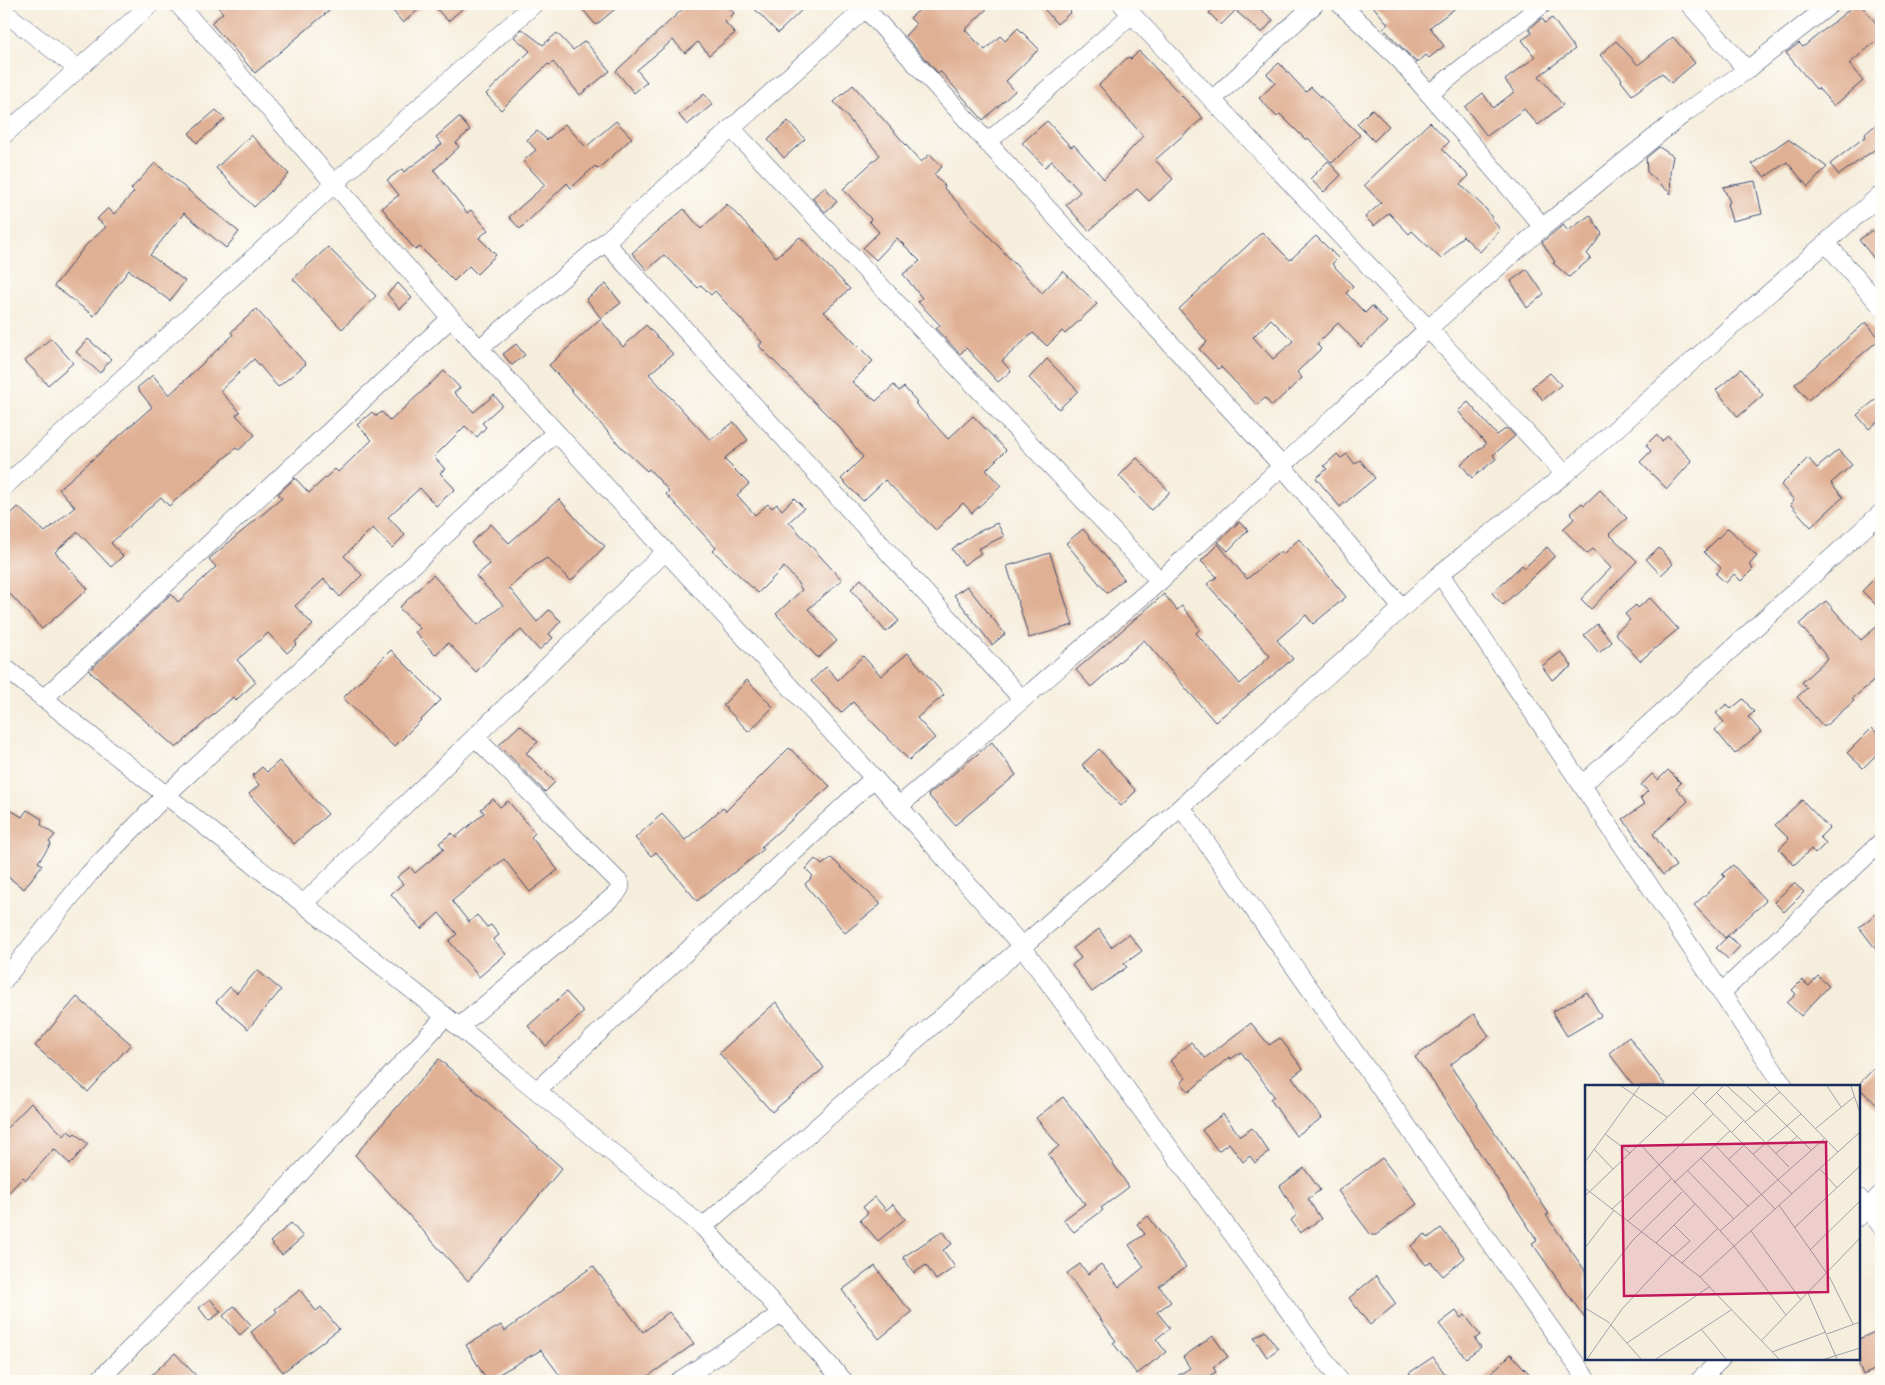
<svg xmlns="http://www.w3.org/2000/svg" width="1885" height="1385" viewBox="0 0 1885 1385" font-family="Kalam,sans-serif">
<style>
.building{fill:#e0b094;fill-rule:evenodd}
.lines{fill:none;stroke-linecap:round;stroke-linejoin:round}
.minor-casing{stroke:#3c4c71;stroke-width:19}
.minor{stroke:#fff;stroke-width:18}
.inset-road{fill:none;stroke:#9ea2aa;stroke-width:1}
.view{fill:#c2185b;fill-opacity:0.15;stroke:#c2185b;stroke-width:2.5}
.inset-edge{fill:none;stroke:#1b2f5e;stroke-width:2.5}
</style>
<rect width="100%" height="100%" fill="#fdfcf7"/>
<filter id="ink" filterUnits="userSpaceOnUse"><feTurbulence type="fractalNoise" baseFrequency=".02" numOctaves="2"/><feDisplacementMap in="SourceGraphic" scale="10" xChannelSelector="R" yChannelSelector="G"/><feConvolveMatrix kernelMatrix="1 2 1 2 8 2 1 2 1" color-interpolation-filters="sRGB"/></filter>
<filter id="wash" filterUnits="userSpaceOnUse"><feTurbulence type="fractalNoise" baseFrequency=".0096" numOctaves="4" result="noise"/><feDisplacementMap in="SourceGraphic" scale="20" xChannelSelector="R" yChannelSelector="G"/><feGaussianBlur stdDeviation="1.12" result="paint"/><feColorMatrix in="noise" values="0 0 0 0 0 0 0 0 0 0 0 0 0 0 0 0 0 1.4 0 .05"/><feComposite in="paint" operator="in"/></filter>
<g filter="url(#wash)">
<rect width="100%" height="100%" fill="#f6eedd"/>
<g id="blocks">
<g class="building">
<path d="M215,4h122l-82,69 -44,-50 12,-10z"/>
<path d="M387,4h38l-22,19z"/>
<path d="M432,4h36l-20,17z"/>
<path d="M578,4h43l-25,21z"/>
<path d="M688,4h38l8,9 -9,9 10,11 -26,22 -11,-13 -13,11 -12,-13 -36,30 10,12 -13,11 -18,-22z"/>
<path d="M750,4h58l-30,29z"/>
<path d="M926,4h66l-27,26 20,20 15,-14 5,5 13,-13 21,21 -33,32 9,10 -32,29 -43,-49 -2,2 -33,-37 11,-12 -6,-6z"/>
<path d="M1040,4h25l6,8 -14,12z"/>
<path d="M1219,4h23l-21,21 -12,-12z"/>
<path d="M1244,4h10l19,16 -11,13 -25,-21z"/>
<path d="M1371,4h90l-31,23 14,19 -15,12 -3,-3 -9,8 -34,-35 5,-4z"/>
<path d="M1856,4h4l21,25v8l-32,27 14,17 -29,25 -16,-18 -2,1 -30,-36 13,-10 4,4z"/>
<path d="M1542,18l3,5 7,-5 23,31 -36,27 24,29 -25,20 -14,-16 -37,27 -22,-29 18,-14 10,15 21,-16 -9,-12 30,-23 -13,-17 10,-7 -3,-4z"/>
<path d="M522,29l21,16 14,-12 16,17 12,-9 25,30 -30,24 -27,-33 -3,3 -2,-1 -47,46 -15,-16 44,-43 -16,-14z"/>
<path d="M1673,37l22,26 -24,20 -9,-10 -30,22 -11,-14 1,-2 -22,-24 16,-14 22,24z"/>
<path d="M1139,51l64,67 -48,42 18,19 -24,22 -12,-12 -48,42 -23,-26 14,-13 -28,-31 -7,6 -23,-24 25,-22 24,26 3,-2 30,34 39,-43 -44,-51 29,-28 3,2z"/>
<path d="M1279,63l27,29 5,-5 49,48 -28,28 -24,-25 -2,2 -26,-26 -3,3 -18,-19 16,-15 -8,-9z"/>
<path d="M853,85l68,77 9,-8 12,13 -8,7 11,12 -1,2 98,105 21,-22 34,33 -32,30 -3,-3 -15,15 -14,-13 -31,28 9,10 -13,11 -32,-34 -6,6 -24,-25 4,-4 -22,-23 4,-4 -19,-24 17,-13 -23,-23 -21,22 -13,-12 16,-16 -10,-11 2,-2 -28,-30 37,-34 -46,-53z"/>
<path d="M704,94l9,10 -26,21 -8,-10z"/>
<path d="M1372,109l17,17 -15,15 -17,-17z"/>
<path d="M216,110l9,9 -28,24 -8,-10z"/>
<path d="M459,117l11,13 -14,13 3,4 -25,23 33,43 4,-3 17,20 -9,8 17,17 -19,19 -8,-8 -15,15 -34,-34 -5,3 -33,-42 17,-13 -12,-15 15,-11 2,3 38,-28 -6,-7z"/>
<path d="M1881,120v33l-4,-5 -38,27 -9,-11 36,-28 -1,-2z"/>
<path d="M616,121l16,17 -34,31 -3,-3 -24,22 -4,-5 -47,46 -11,-12 36,-32 -22,-24 13,-11 -9,-10 10,-9 10,9 18,-16 21,23z"/>
<path d="M788,121l17,18 -21,19 -16,-18z"/>
<path d="M1430,122l19,20 -7,7 27,27 -9,8 26,25 14,21 -20,22 -17,-16 -22,23 -29,-28 -3,3 -20,-21 -15,13 -9,-9 16,-14 -17,-18z"/>
<path d="M251,135l38,39 -35,33 -38,-39z"/>
<path d="M1788,139l39,28 -19,20 -21,-25 -22,15 -13,-13z"/>
<path d="M1659,147l14,9 -3,16 1,22 -24,-22 -1,-14z"/>
<path d="M1328,161l13,14 -17,17 -14,-13z"/>
<path d="M155,163l84,69 -13,16 -42,-35 -34,42 35,26 -15,20 -41,-31 -35,46 -40,-30 32,-41 20,-18 -9,-8 11,-11 6,6 20,-22 -3,-3z"/>
<path d="M1755,181l7,33 -30,7 -5,-17 3,-2 -7,-15z"/>
<path d="M825,187l12,15 -12,10 -13,-14z"/>
<path d="M727,204l49,53 24,-20 50,52 -26,23 49,49 -21,21 24,19 18,-16 5,6 5,-4 13,15 -2,1 33,36 25,-23 33,34 -20,20 15,16 -29,27 -9,-10 -27,27 -51,-50 -22,21 -22,-22 22,-22 -22,-28 -82,-83 3,-4 -47,-51 -4,4 -10,-10 -3,3 -34,-33 -17,15 -15,-17 52,-44 17,20z"/>
<path d="M1590,215l12,19 -15,20 4,4 -22,19 -16,-14 2,-1 -13,-20 21,-17 5,6z"/>
<path d="M1872,230l9,11v26l-22,-27z"/>
<path d="M1262,232l28,28 26,-24 22,22 -6,6 21,22 -7,7 19,20 7,-7 15,16 -26,25 -23,-24 -21,21 4,5 -24,23 5,6 -30,28 -7,-8 -8,7 -36,-38 -3,2 -19,-20 8,-7 -28,-33zM1271,319l22,22 -20,18 -20,-22z"/>
<path d="M328,247l48,49 -34,33 -49,-50z"/>
<path d="M1527,269l17,25 -17,14 -16,-27z"/>
<path d="M398,283l14,15 -12,11 -13,-15z"/>
<path d="M606,284l15,19 -20,15 -15,-19z"/>
<path d="M256,309l50,55 -28,23 -24,-28 -34,32 20,21 -4,3 19,20 -16,15 -3,-2 -67,58 -8,-9 -50,46 12,13 -12,11 -33,-35 -23,20 33,37 -46,40 -32,-35 -6,7v-80l14,-14 27,25 30,-25 -16,-18 93,-82 -15,-19 16,-13 16,20 64,-60 -2,-3z"/>
<path d="M600,319l23,28 23,-22 27,29 -24,20 61,66 24,-18 14,18 -22,17 -1,3 24,24 -12,11 18,20 13,-11 4,4 5,-4 5,6 12,-12 10,10 -15,14 53,58 -34,29 29,32 -19,17 -42,-44 26,-24 -7,-11 -11,-12 -26,26 -45,-42 3,-3 -50,-54 3,-3 -20,-22 -2,2 -25,-23 -73,-83z"/>
<path d="M1866,322l14,17 -72,61 -13,-16z"/>
<path d="M51,338l22,25 -25,22 -23,-24z"/>
<path d="M88,339l23,20 -11,14 -24,-21z"/>
<path d="M516,344l9,11 -13,10 -9,-11z"/>
<path d="M1047,359l31,32 -19,18 -30,-31z"/>
<path d="M1741,369l22,26 -25,22 -22,-27z"/>
<path d="M444,371l16,17 -6,5 20,19 20,-17 8,10 -20,18 4,4 -9,10 -12,-11 -31,31 11,12 -5,4 15,16 -19,17 -16,-18 -32,29 17,18 -13,13 -19,-20 -10,9 -19,19 18,19 -22,22 -16,-18 -29,27 18,19 -18,17 2,2 -10,9 -19,-20 -31,27 19,22 -20,18 -3,-3 -57,51 -87,-77 82,-77 7,8 38,-35 -7,-8 73,-61 -4,-4 17,-16 14,15 26,-24 3,3 34,-32 -15,-15 15,-13 4,4 6,-4 8,9z"/>
<path d="M1550,373l11,12 -18,15 -11,-13z"/>
<path d="M1881,395v24l-12,10 -12,-14z"/>
<path d="M1468,402l29,33 10,-7 8,8 -22,19 3,4 -24,19 -11,-14 25,-20 -28,-33z"/>
<path d="M1656,435l6,6 6,-5 24,25 -25,28 -27,-27 11,-11 -5,-6z"/>
<path d="M1838,450l14,15 -21,18 12,14 -32,30 -21,-23 4,-4 -13,-15 27,-27 9,10z"/>
<path d="M1337,454l4,4 6,-4 8,10 5,-4 15,18 -35,29 -24,-29 11,-9 -3,-3z"/>
<path d="M1137,458l33,34 -19,18 -32,-34z"/>
<path d="M1600,490l27,28 -18,16 28,27 -46,48 -10,-10 30,-31 -18,-19 -6,5 -24,-25 12,-11 -5,-5 12,-10 2,2z"/>
<path d="M559,499l27,31 19,16 -34,35 -24,-23 -13,8 -25,22 28,34 12,-12 12,11 -12,13 4,4 -14,12 -18,-20 -22,18 -23,24 -28,-29 -13,12 -20,-23 5,-4 -21,-20 34,-33 45,50 25,-20 -27,-29 14,-12 -19,-21 20,-19 18,19z"/>
<path d="M1239,522l9,8 -20,21 -10,-9z"/>
<path d="M997,523l7,13 -26,13 3,4 -17,12 -12,-16 22,-15z"/>
<path d="M1728,528l29,28 -8,9 4,4 -12,12 -7,-7 -8,9 -10,-9 5,-6 -17,-16z"/>
<path d="M1083,529l41,50 -17,14 -41,-50z"/>
<path d="M1299,539l47,58 -33,27 -7,-9 -29,25 16,19 -78,63 -71,-82 -53,47 -15,-17 88,-76 13,16 5,-4 18,23 -4,4 44,51 30,-28 -63,-72 10,-7 -16,-16 17,-17 29,35 34,-28 2,3z"/>
<path d="M1547,547l8,9 -52,49 -11,-12 30,-28 2,3z"/>
<path d="M1659,548l14,16 -12,11 -15,-16z"/>
<path d="M1050,553l23,72 -44,13 -22,-72z"/>
<path d="M1881,572v38l-19,-19z"/>
<path d="M861,579l38,42 -13,11 -35,-43z"/>
<path d="M967,586l38,48 -13,11 -38,-50z"/>
<path d="M1650,598l28,31 -38,32 -25,-28 15,-13 -5,-6 11,-9 2,3z"/>
<path d="M1826,601l35,39 20,-17v52l-29,24 2,2 -30,26 -27,-30 10,-9 -5,-6 26,-24 -29,-34z"/>
<path d="M1597,624l15,18 -13,11 -15,-18z"/>
<path d="M391,650l50,50 -47,47 -51,-49z"/>
<path d="M1561,652l11,14 -20,14 -10,-14z"/>
<path d="M908,653l36,42 -27,23 18,20 -26,22 -56,-58 -12,11 -30,-32 15,-14 12,13 25,-24 18,20z"/>
<path d="M747,680l26,27 -24,25 -26,-27z"/>
<path d="M1743,699l11,13 -6,5 13,15 -26,22 -20,-24 9,-8 -8,-9 11,-9 4,5z"/>
<path d="M520,725l18,17 -12,11 29,29 -10,10 -46,-47z"/>
<path d="M1872,728l9,9v13l-18,18 -16,-15z"/>
<path d="M992,742l24,33 -61,50 -27,-30z"/>
<path d="M789,748l41,38 -69,61 2,3 -66,51 -41,-49 -5,4 -16,-18 27,-24 23,26 38,-32 3,3z"/>
<path d="M1099,749l37,42 -15,15 -39,-41z"/>
<path d="M279,761l49,53 -34,30 -45,-50 10,-9 -7,-9 10,-9 5,5z"/>
<path d="M1668,770l13,13 -5,5 12,13 -35,33 23,32 -13,9 -40,-56 22,-15 -5,-5 8,-8 -7,-6 11,-11 6,6z"/>
<path d="M493,799l7,8 8,-6 27,32 -4,4 27,33 -28,22 -26,-33 -52,42 17,21 8,-7 10,12 4,-2 8,10 -6,5 13,14 -27,23 -30,-36 8,-7 -18,-21 -18,16 -30,-35 12,-10 -6,-7 13,-10 5,6 29,-24 -5,-6 13,-10 4,4 28,-24 -3,-4z"/>
<path d="M1802,800l27,28 -9,9 6,6 -11,11 -4,-5 -17,16 -15,-16 10,-10 -14,-14z"/>
<path d="M4,806l18,11 5,-7 15,9 -1,6 14,10 -6,7 2,2 -13,18 4,3 -18,24 -20,-15z"/>
<path d="M831,858l50,46 -36,29 -40,-49 8,-8 -7,-7 9,-10 7,6z"/>
<path d="M1733,865l33,36 -41,37 -31,-33 31,-28 -3,-3z"/>
<path d="M1794,883l10,9 -20,20 -10,-10z"/>
<path d="M1881,910v46l-22,-29z"/>
<path d="M1099,929l12,18 18,-13 13,17 -18,13 3,3 -35,25 -20,-27 9,-7 -8,-10z"/>
<path d="M1728,936l12,10 -12,13 -12,-11z"/>
<path d="M257,970l24,20 -33,39 -32,-27 14,-15 7,6z"/>
<path d="M1818,976l11,10 -28,30 -14,-13 9,-9 -4,-4 10,-10 7,6z"/>
<path d="M566,992l18,20 -38,34 -18,-20z"/>
<path d="M1587,992l14,24 -34,20 -15,-24z"/>
<path d="M77,997l54,47 -43,48 -53,-46z"/>
<path d="M776,1002l48,66 -52,44 -53,-59z"/>
<path d="M1474,1014l15,22 -39,29 99,149 -3,1 40,57v48l-54,-77 5,-3 -101,-154 -21,-29z"/>
<path d="M1251,1023l18,22 11,-7 23,31 -11,8 30,41 -26,18 -26,-37 4,-3 -33,-44 -10,7 -2,-2 -40,35 -8,-10 5,-4 -16,-17 21,-19 14,16z"/>
<path d="M1629,1037l37,49h-32l-25,-33z"/>
<path d="M439,1059l123,109 -94,113 -113,-126z"/>
<path d="M1881,1061v48l-24,-23z"/>
<path d="M1063,1097l29,36 37,54 -28,21 2,2 -29,22 -11,-12 22,-16 -37,-49 11,-9 -23,-28z"/>
<path d="M31,1103l33,33 4,-5 5,4 2,-2 13,11 -18,20 -16,-15 -28,31 -3,-3 -19,21v-67z"/>
<path d="M1223,1114l17,22 12,-8 17,24 -14,11 -5,-7 -7,6 -14,-19 -11,8 -16,-21z"/>
<path d="M1382,1158l35,46 -41,31h-5l-33,-44z"/>
<path d="M1304,1168l16,22 -12,9 13,20 -21,14 -9,-13 6,-5 -17,-29z"/>
<path d="M875,1197l11,13 7,-6 12,15 -27,22 -18,-21 8,-7 -5,-6z"/>
<path d="M1148,1216l38,51 -27,19 12,16 -14,10 13,16 -14,11 10,13 -29,22 -24,-31 3,-2 -49,-68 13,-9 8,10 13,-10 18,23 25,-20 -15,-22 16,-11 -8,-10z"/>
<path d="M291,1223l12,14 -21,18 -12,-13z"/>
<path d="M1441,1228l24,30 -22,18 -12,-14 -5,3 -15,-19 14,-12 3,4z"/>
<path d="M943,1231l9,13 -9,6 12,17 -19,13 -10,-15 -12,8 -11,-16z"/>
<path d="M593,1266l50,66 26,-20 25,32 -53,37h-77l-23,-31 -54,31 -21,-36 35,-20 4,6z"/>
<path d="M875,1266l20,28 17,18 -33,27 -37,-49z"/>
<path d="M1376,1276l20,28 -26,21 -21,-27z"/>
<path d="M300,1290l16,21 5,-4 18,22 -56,43 -32,-40 26,-20 -2,-3z"/>
<path d="M210,1299l11,13 -12,9 -10,-13z"/>
<path d="M234,1306l17,19 -11,10 -17,-19z"/>
<path d="M1456,1311l5,7 4,-3 15,20 -5,4 6,8 -15,11 -27,-34z"/>
<path d="M1881,1329v38l-18,8 -4,-10v-26z"/>
<path d="M1265,1331l13,18 -11,8 -13,-19z"/>
<path d="M1213,1336l15,21 -15,10 3,5 -15,9h-32l21,-13 -7,-11z"/>
<path d="M175,1353l26,28h-56z"/>
<path d="M1511,1354l25,27h-54l20,-18z"/>
<path d="M1433,1357l17,24h-35l-6,-8z"/>
</g>
</g>
</g>
<g filter="url(#ink)">
<use href="#blocks" fill-opacity="0" stroke="#3c4c71" stroke-width="1"/>
<g class="lines">
<defs>
<g id="minor">
<path d="M178,4l273,314 423,460 147,167 319,436"/>
<path d="M1122,4l443,470"/>
<path d="M1340,4l59,55 144,168"/>
<path d="M1689,4l58,66"/>
<path d="M865,8l417,458 120,142"/>
<path d="M4,12l74,57"/>
<path d="M1429,94l114,-90"/>
<path d="M1212,100l103,-96"/>
<path d="M731,128l429,453"/>
<path d="M4,135l147,-131"/>
<path d="M987,143l145,-129"/>
<path d="M605,242l417,457"/>
<path d="M1826,243l55,63"/>
<path d="M479,349l126,-107 265,-238"/>
<path d="M4,487l331,-304 199,-179"/>
<path d="M1440,574l344,512"/>
<path d="M4,667l455,360 244,200 141,154"/>
<path d="M43,699l408,-381"/>
<path d="M1582,785l299,-272"/>
<path d="M899,806l261,-225 269,-253 114,-101 143,-115 61,-42 84,-66"/>
<path d="M1181,807l407,574"/>
<path d="M304,903l362,-352"/>
<path d="M4,980l85,-106 76,-78 390,-363"/>
<path d="M1721,993l160,-151"/>
<path d="M459,1027l157,-133 4,-6v-5l-145,-146"/>
<path d="M537,1090l337,-312"/>
<path d="M1859,1198l22,28"/>
<path d="M1859,1217l22,-23"/>
<path d="M703,1227l478,-420 259,-233 125,-100 316,-280"/>
<path d="M98,1381l147,-148 200,-216"/>
<path d="M679,1381l102,-67"/>
<path d="M1699,1381l22,-22"/>
</g>
</defs>
<use href="#minor" class="minor-casing"/>
<use href="#minor" class="minor"/>
</g>
</g>
<g transform="translate(1585 1085)">
<rect width="275" height="275" fill="#f6eedd"/>
<path class="inset-road" d="M36,1l46,31M142,1l29,26M162,1l64,64M189,1l64,66M242,1l14,21M266,1l9,27M108,8l99,101M132,8l72,74M119,20l19,-19M160,37l35,-30M230,44l40,-33M147,47l11,-11M20,49l25,19M55,59l94,102 52,69M130,60l60,64M9,64l19,20M191,68l22,-17M168,69l48,-40M116,73l47,48M144,74l15,-14M0,77l55,-76M235,84l17,19M103,86l46,48M89,98l56,-52M0,103l115,89 79,82M0,111l115,-110M194,120l51,73 23,46M27,124l101,-95M43,136l43,-42M209,143l66,-62M135,146l104,-92M166,146l50,69M71,158l39,-39M0,163l29,-38M225,165l50,-49M88,171l17,-15 -16,-16M97,178l36,-35M115,192l160,-145M223,208l29,66M0,216l48,-61 49,-48M0,223l25,15M25,239l31,35M116,244l25,30M242,249l33,-12M177,255l98,-102M42,258l82,-56M187,267l54,-20M2,274l35,-50 50,-54M71,274l75,-49M240,274l35,-11"/>
<path class="view" d="M241,57l2,150 -204,4 -2,-150z"/>
<rect width="275" height="275" class="inset-edge"/>
</g>
<rect width="1885" height="1385" fill="none" stroke="#fdfcf7" stroke-width="20"/>
</svg>
